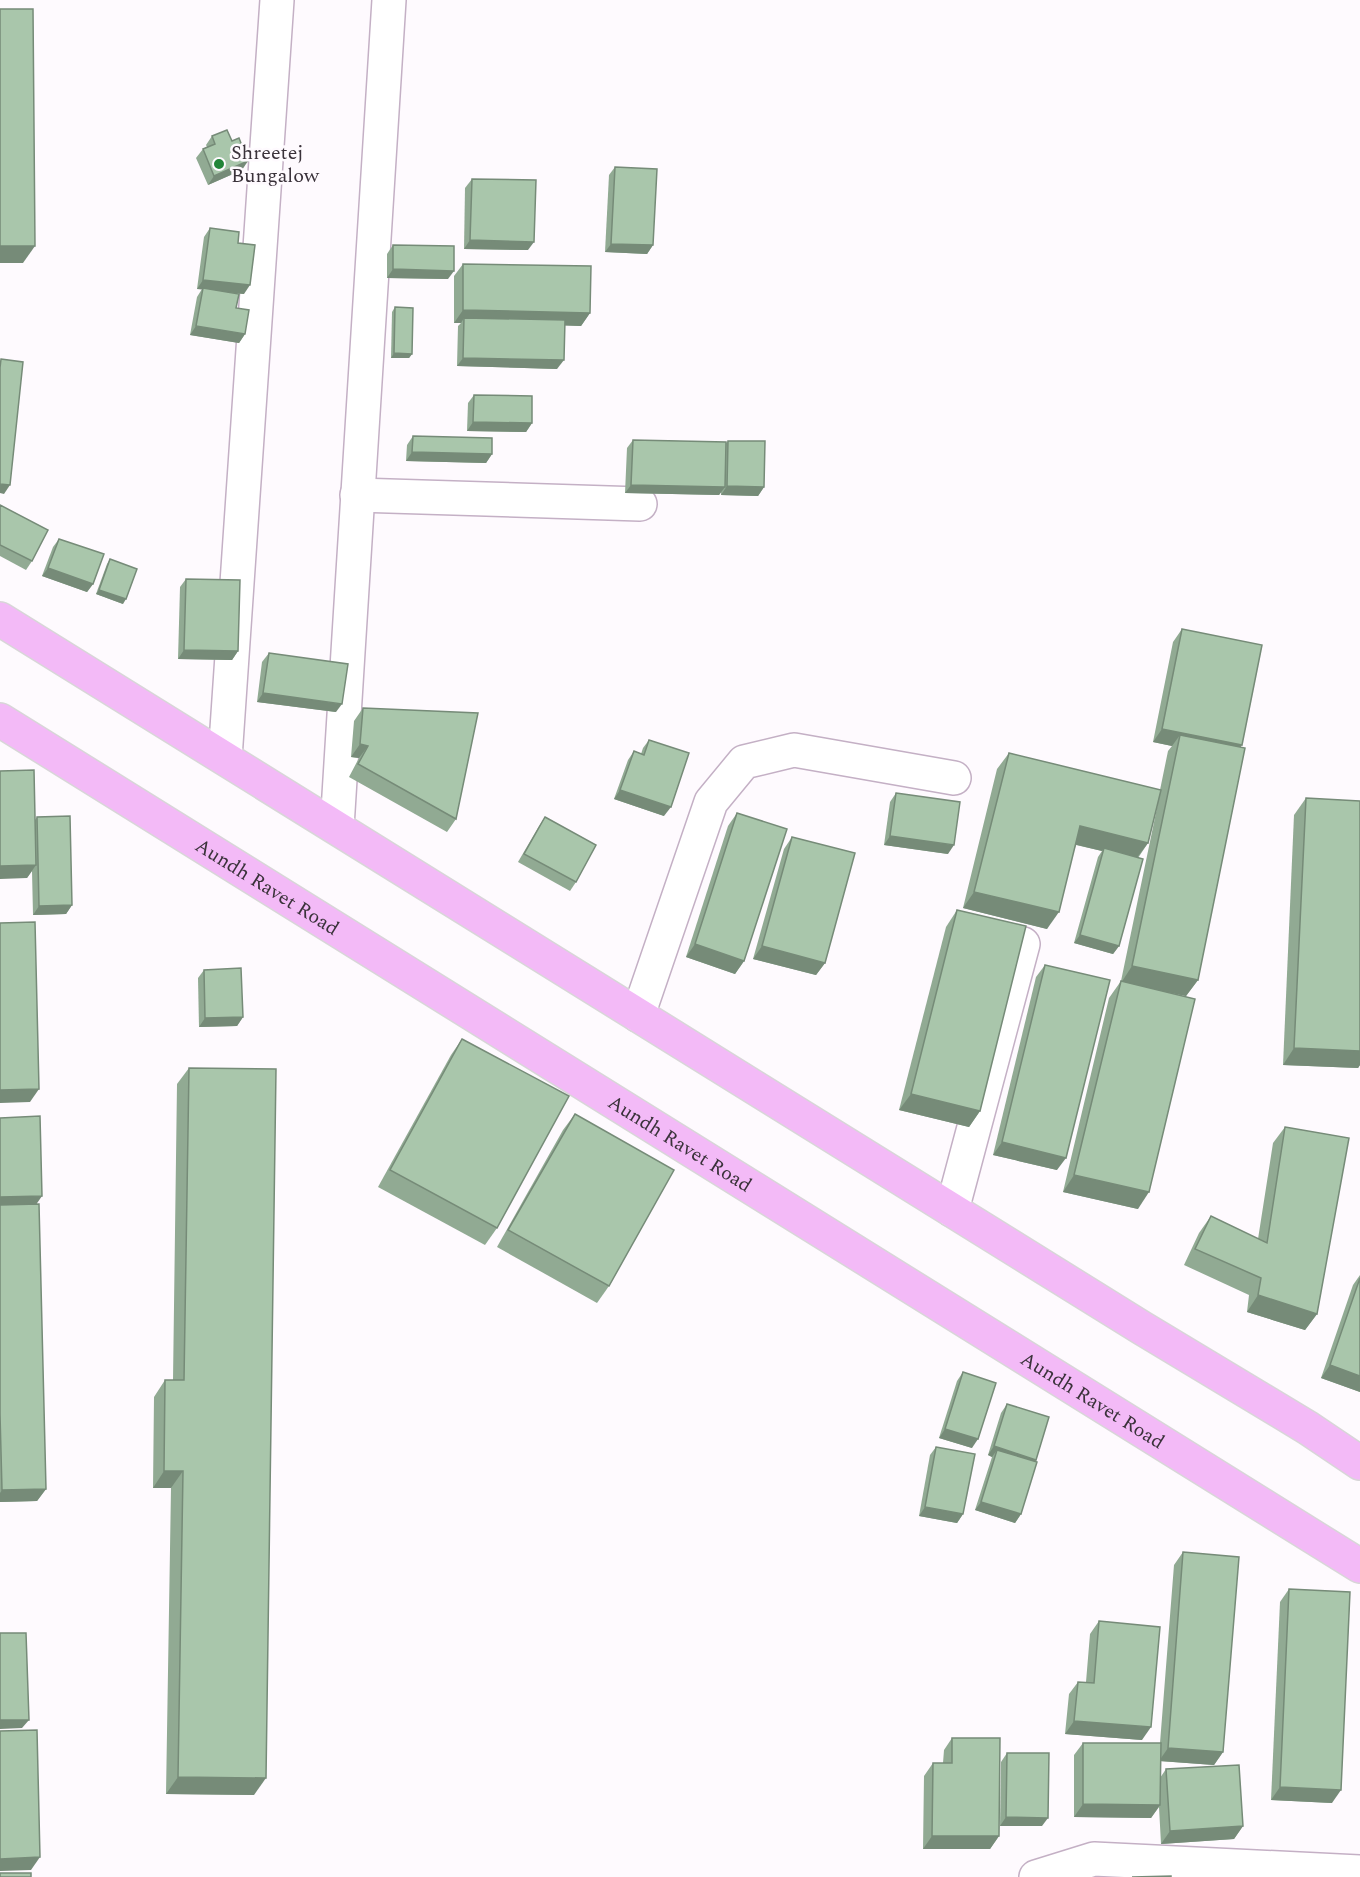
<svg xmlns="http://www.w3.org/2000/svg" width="1360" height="1877" viewBox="0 0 1360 1877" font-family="Spectral,serif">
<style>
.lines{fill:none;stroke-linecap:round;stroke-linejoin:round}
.minor-casing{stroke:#c4b0c5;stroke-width:36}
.major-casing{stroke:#d8d6d8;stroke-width:36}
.minor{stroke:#fff;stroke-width:33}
.major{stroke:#f3baf7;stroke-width:33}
.wall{fill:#91aa93}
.shaded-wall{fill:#768b78}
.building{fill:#a9c6ab;stroke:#768b78;stroke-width:1.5}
.poi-dot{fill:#228538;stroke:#fefafe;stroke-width:2}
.labels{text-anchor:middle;stroke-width:5;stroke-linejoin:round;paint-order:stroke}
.poi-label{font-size:20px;fill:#3a323a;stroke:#fefafe;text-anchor:start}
.street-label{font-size:20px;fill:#3a323a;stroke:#fefafe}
</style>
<rect width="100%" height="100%" fill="#fefafe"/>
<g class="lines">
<defs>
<g id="minor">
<path d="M357,495l283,9"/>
<path d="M225,758l52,-758"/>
<path d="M337,827l52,-827"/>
<path d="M638,1015l73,-213 33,-40 50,-12 160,28"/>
<path d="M952,1210l71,-266"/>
<path d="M1036,1877l58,-18 266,13"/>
</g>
<g id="major">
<path d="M0,619l1142,709 166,100 52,35"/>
<path id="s1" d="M0,720l1360,846"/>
</g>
</defs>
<use href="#minor" class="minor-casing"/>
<use href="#major" class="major-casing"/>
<use href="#minor" class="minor"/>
<use href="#major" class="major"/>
</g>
<g class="wall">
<path d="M212,136l20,5 10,29 -34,15 -12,-27 7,-9 4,-2 -1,-2z"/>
<path d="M615,167l38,78 -6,9 -42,-2 4,-77z"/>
<path d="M472,179l56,71 -64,-1 1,-61z"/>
<path d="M210,228l28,15 6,51 -12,-1 13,41 -6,9 -49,-8 7,-38 5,-8h-5l7,-52z"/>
<path d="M393,245l55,34 -61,-1v-24z"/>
<path d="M463,264l127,49 -9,13 -16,-1 -8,44 -100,-3 1,-40 3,-3h-7v-47z"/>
<path d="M395,307l17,47 -3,4h-18l1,-46z"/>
<path d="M474,395l58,28 -6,9 -59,-1 1,-28z"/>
<path d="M413,436l79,18 -6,9 -80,-2 1,-16z"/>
<path d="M633,440l93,3 2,-2 36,46 -6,9 -37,-1v-3l-2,3 -94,-2 2,-45z"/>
<path d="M0,505l32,56 -6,9 -26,-14z"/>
<path d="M59,539l34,45 -6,8 -45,-16 11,-29z"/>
<path d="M110,559l13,45 -27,-10 11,-30z"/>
<path d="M186,579l52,72 -6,9 -54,-1 2,-72z"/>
<path d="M1182,629l59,118 -43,233 -12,16 -19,-4 -29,217 -75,-17 46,-194 12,-17 37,-178 -10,40 -10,15 -19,88 -6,8 -39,-11 24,-86 4,-6 -26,-6 -29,84 -84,-21 34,-139 12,-16 151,37 8,-39 4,-5 -19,-4 20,-100z"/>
<path d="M269,653l67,59 -79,-10 5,-40z"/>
<path d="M363,708l93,111 -9,13 -98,-55 10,-19 -8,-1 3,-36z"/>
<path d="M649,740l15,76 -50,-17 14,-39 6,-9 7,3 2,-6z"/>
<path d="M896,793l52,61 -64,-9 6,-43z"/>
<path d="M1306,798l54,3v264l-2,3 -75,-3 11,-250z"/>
<path d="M737,813l7,148 -9,13 -49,-17 42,-131z"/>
<path d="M37,817l35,88 -6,9 -33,1 -1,-44 -5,7 8,-58z"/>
<path d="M545,817l31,65 -6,9 -52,-29 21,-36z"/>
<path d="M792,837l33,126 -9,12 -63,-16 31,-110z"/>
<path d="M957,910l23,201 -11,16 -70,-17 47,-183z"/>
<path d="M1045,965l12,205 -64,-15 43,-178z"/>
<path d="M204,970l39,47 -6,9 -38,1 -1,-49z"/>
<path d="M462,1039l35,189 -12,17 -107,-58 73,-132z"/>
<path d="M189,1068l65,727 -88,-1 5,-306h-18l1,-91 11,-17h8l4,-296z"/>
<path d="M575,1114l34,172 -12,17 -100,-56 66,-117z"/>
<path d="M0,1118l37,86 9,285 -9,12 -37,1z"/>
<path d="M1285,1127l32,187 -12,16 -58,-18 2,-17 -65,-30 15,-32 12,-17 47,23 15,-96z"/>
<path d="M1360,1275v117l-39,-14 32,-93z"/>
<path d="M963,1372l9,76 -33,-10 18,-57z"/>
<path d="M1007,1404l29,56 -15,54 -6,9 -40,-13 17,-53 -4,-2 13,-42z"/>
<path d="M936,1447l27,67 -6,9 -38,-7 11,-61z"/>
<path d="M1183,1552l40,200 -9,13 -54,-4v17l6,-9 77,57 -9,13 -73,5 -2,-37 -8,11 -77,-1v-62l9,-12h77l14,-178z"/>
<path d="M1289,1589l43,214 -61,-3 9,-198z"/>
<path d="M1099,1621l43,119 -77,-6 4,-40 9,-12h8l4,-48z"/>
<path d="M952,1738l47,98 -9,13h-67l1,-73 9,-13h10l1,-13z"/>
<path d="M1007,1753l35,73h-42l1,-64z"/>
</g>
<g class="shaded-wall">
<path d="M248,161l-6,9 -34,15 6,-9z"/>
<path d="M470,240l64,2 -6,8 -64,-1z"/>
<path d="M611,244l42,1 -6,9 -42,-2z"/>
<path d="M0,246h35l-12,17h-23z"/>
<path d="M393,269l61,2 -6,8 -61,-1z"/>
<path d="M203,280l47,5 -6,9 -47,-5z"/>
<path d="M463,310l127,3 -9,13 -117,-3v-5l-3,5h-7z"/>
<path d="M196,326l49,8 -6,9 -49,-8z"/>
<path d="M394,353l18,1 -3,4h-18z"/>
<path d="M463,358l101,2 -7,9 -100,-3z"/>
<path d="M473,422l59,1 -6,9 -59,-1z"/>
<path d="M412,452l80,2 -6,9 -80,-2z"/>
<path d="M0,484l10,1 -6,9 -4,-1z"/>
<path d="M631,485l94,2 -6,8 -94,-2z"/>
<path d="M727,486l37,1 -6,9 -37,-1z"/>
<path d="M48,568l45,16 -6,8 -45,-16z"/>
<path d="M99,590l27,9 -3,5 -27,-10z"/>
<path d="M184,650l54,1 -6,9 -54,-1z"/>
<path d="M263,693l79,11 -6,8 -79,-10z"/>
<path d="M1162,729l80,16 -9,13 -53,-23 -8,11 -19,-4z"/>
<path d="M360,744l8,2 -9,12 -8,-1z"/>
<path d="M620,790l51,17 -7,9 -50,-17z"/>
<path d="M1080,826l68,17 -12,16 -32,-11 -2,3 -33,-8z"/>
<path d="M890,836l64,9 -6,9 -64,-9z"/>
<path d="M36,865l-9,13 -27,1v-13z"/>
<path d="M974,892l85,20 -12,17 -84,-21z"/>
<path d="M72,905l-6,9 -33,1 6,-9z"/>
<path d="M1080,935l39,11 -6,8 -39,-11z"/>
<path d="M695,944l49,17 -9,13 -49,-17z"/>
<path d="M762,946l63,17 -9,12 -63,-16z"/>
<path d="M1132,966l66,14 -12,16 -65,-13z"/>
<path d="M243,1017l-6,9 -38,1 6,-9z"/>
<path d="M1294,1048l66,3v14l-2,3 -75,-3z"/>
<path d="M39,1089l-9,13 -30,1v-13z"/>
<path d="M911,1094l69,17 -11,16 -70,-17z"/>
<path d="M1002,1142l64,16 -9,12 -64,-15z"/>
<path d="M1074,1175l75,17 -11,17 -75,-17z"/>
<path d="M42,1196l-9,13 -33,1v-13z"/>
<path d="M1258,1295l59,19 -12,16 -58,-18z"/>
<path d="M1330,1365l30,11v16l-39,-14z"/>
<path d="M945,1429l33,10 -6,9 -33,-10z"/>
<path d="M994,1446l42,14 -6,8 -33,-18 -5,7 -4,-2z"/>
<path d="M164,1471h19l-12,17h-18z"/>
<path d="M46,1489l-9,12 -37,1v-9l2,-3z"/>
<path d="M981,1502l40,12 -6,9 -40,-13z"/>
<path d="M925,1507l38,7 -6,9 -38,-7z"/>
<path d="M0,1720h29l-7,8 -22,1z"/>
<path d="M1074,1721l77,6 -9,13 -77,-6z"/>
<path d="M1168,1748l55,4 -9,13 -55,-4z"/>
<path d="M178,1777l88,1 -12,17 -88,-1z"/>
<path d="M1280,1787l61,3 -9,13 -61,-3z"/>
<path d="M1083,1804l77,1 -9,13 -77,-1z"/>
<path d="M1006,1817l42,1 -6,8h-42z"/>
<path d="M1243,1826l-9,13 -73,5 9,-13z"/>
<path d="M932,1836h67l-9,13h-67z"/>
<path d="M40,1857l-9,13 -31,1v-12z"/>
</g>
<g class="building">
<path d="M0,9h33l2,237h-35z"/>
<path d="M227,130l5,11 7,-3 9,23 -34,15 -11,-27 12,-5 -3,-8z"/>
<path d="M615,167l42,2 -4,76 -42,-1z"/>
<path d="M472,179l64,1 -2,62 -64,-2z"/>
<path d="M210,228l29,4 -1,11 17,2 -5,40 -47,-5z"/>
<path d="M393,245l61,1v25l-61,-2z"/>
<path d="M463,264l128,2 -1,47 -127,-3z"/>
<path d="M203,288l36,6 -3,14 13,2 -4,24 -49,-8z"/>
<path d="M395,307l18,1 -1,46 -18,-1z"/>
<path d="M464,318l101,2 -1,40 -101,-2z"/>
<path d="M1,359l22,3 -13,123 -10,-1v-116z"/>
<path d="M474,395l58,1v27l-59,-1z"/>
<path d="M413,436l79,2v16l-80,-2z"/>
<path d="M633,440l93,2 -1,45 -94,-2z"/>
<path d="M728,441h37l-1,46 -37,-1z"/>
<path d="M0,505l48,25 -16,31 -32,-16z"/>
<path d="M59,539l45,15 -11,30 -45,-16z"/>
<path d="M110,559l27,10 -11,30 -27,-9z"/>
<path d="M186,579l54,1 -2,71 -54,-1z"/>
<path d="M1182,629l80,16 -20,100 -80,-16z"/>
<path d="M269,653l79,11 -6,40 -79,-11z"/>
<path d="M363,708l115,5 -22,106 -98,-55 10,-18 -8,-2z"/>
<path d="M1180,735l65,13 -47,232 -66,-14z"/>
<path d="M649,740l40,13 -18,54 -51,-17 14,-39 10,4z"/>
<path d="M1009,753l152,37 -13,53 -68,-17 -21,86 -85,-20z"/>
<path d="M34,770l2,95 -36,1v-95z"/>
<path d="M896,793l64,9 -6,43 -64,-9z"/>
<path d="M1306,798l54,3v250l-66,-3z"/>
<path d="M737,813l50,16 -43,132 -49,-17z"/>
<path d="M70,816l2,89 -33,1 -2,-89z"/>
<path d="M545,817l51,28 -20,37 -52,-28z"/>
<path d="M792,837l63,16 -30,110 -63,-17z"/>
<path d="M1104,848l39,11 -24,87 -39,-11z"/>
<path d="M957,910l69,16 -46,185 -69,-17z"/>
<path d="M35,922l4,167 -39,1v-167z"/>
<path d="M1045,965l65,15 -44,178 -64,-16z"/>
<path d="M241,968l2,49 -38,1 -1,-48z"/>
<path d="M1121,981l74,18 -46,193 -75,-17z"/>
<path d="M462,1039l107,57 -72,132 -107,-58z"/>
<path d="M189,1068l87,1 -10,709 -88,-1 5,-306h-19l1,-91h19z"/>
<path d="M575,1114l99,56 -65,116 -101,-56z"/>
<path d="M40,1116l2,80 -42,1v-79z"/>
<path d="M1285,1127l64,11 -32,176 -59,-19 3,-17 -66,-29 16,-33 56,27z"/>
<path d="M39,1204l7,285 -44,1 -2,-76v-209z"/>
<path d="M1360,1278v98l-30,-11z"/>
<path d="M963,1372l33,11 -18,56 -33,-10z"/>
<path d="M1007,1404l42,13 -13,43 -42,-14z"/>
<path d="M936,1447l39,7 -12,60 -38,-7z"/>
<path d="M997,1450l40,12 -16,52 -40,-12z"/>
<path d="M1183,1552l56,5 -16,195 -55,-4z"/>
<path d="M1289,1589l61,3 -9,198 -61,-3z"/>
<path d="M1099,1621l61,6 -9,100 -77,-6 4,-39 16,1z"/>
<path d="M0,1633h26l3,87h-29z"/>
<path d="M37,1730l3,127 -40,2v-128z"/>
<path d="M952,1738h48l-1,98h-67l1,-73h19z"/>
<path d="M1083,1743h78l-1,62 -77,-1z"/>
<path d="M1007,1753h42l-1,65 -42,-1z"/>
<path d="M1239,1765l4,61 -73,5 -4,-62z"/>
<rect x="0" y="1873" width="31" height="4"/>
<path d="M1171,1876v1h-39z"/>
</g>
<circle class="poi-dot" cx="219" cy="164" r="6"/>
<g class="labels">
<g class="poi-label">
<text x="231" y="159">Shreetej<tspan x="231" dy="23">Bungalow</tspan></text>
</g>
<g class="street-label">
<text dy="7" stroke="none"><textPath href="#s1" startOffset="315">Aundh Ravet Road</textPath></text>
<text dy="7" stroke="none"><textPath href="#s1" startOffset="801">Aundh Ravet Road</textPath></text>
<text dy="7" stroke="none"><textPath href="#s1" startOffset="1287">Aundh Ravet Road</textPath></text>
</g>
</g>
</svg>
